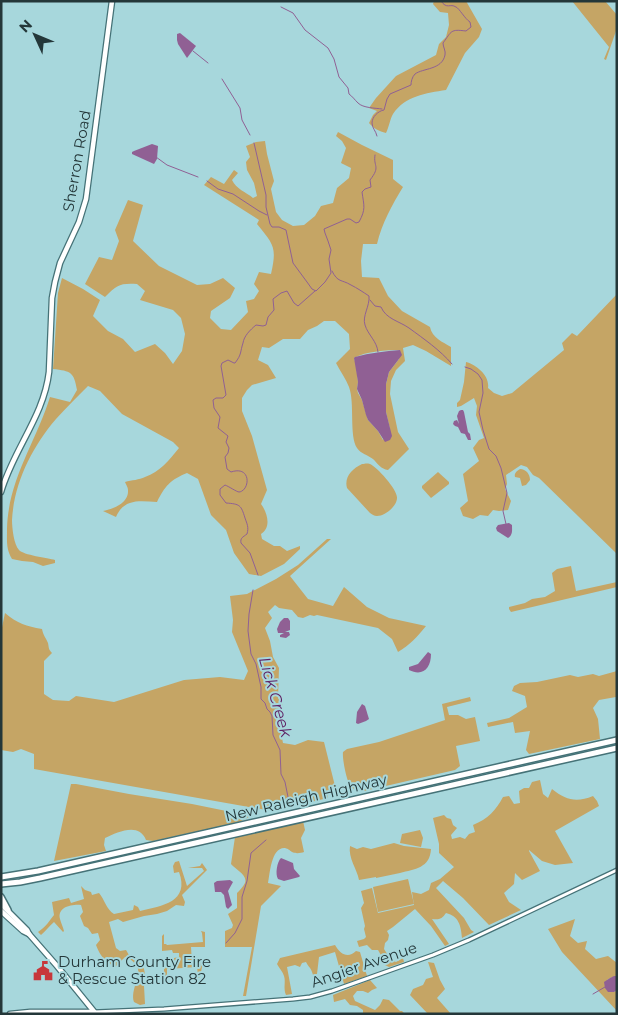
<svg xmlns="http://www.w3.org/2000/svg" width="618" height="1015" viewBox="0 0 618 1015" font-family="Montserrat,sans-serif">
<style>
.green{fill:#c5a565;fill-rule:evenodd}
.water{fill:#906094}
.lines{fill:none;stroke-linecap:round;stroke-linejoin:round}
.stream{stroke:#906094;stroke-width:1}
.minor-casing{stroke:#457277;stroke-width:5.5}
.major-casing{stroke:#457277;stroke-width:7}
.highway-casing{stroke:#457277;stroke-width:8}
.minor{stroke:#fff;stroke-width:3}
.major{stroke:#fff;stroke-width:4.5}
.highway{stroke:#fff;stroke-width:5}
.labels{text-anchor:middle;stroke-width:4;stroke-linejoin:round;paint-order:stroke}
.street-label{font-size:15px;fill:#243739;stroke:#a7d7dc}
.poi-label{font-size:15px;fill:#243739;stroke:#a7d7dc;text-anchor:start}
.water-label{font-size:16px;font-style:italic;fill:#5e2164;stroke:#a7d7dc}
</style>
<rect width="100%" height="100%" fill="#a7d7dc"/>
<g class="green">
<path d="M434,1h32l16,28 -3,8 -14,16 -19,37c-20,3 -41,6 -53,24 -3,5 -4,13 -7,19 -7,-2 -12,-4 -17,-10l4,-8 4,-4 -8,-3 7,-10 20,-22 40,-21 3,-11 7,-7 3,-12 -1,-12 -8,-1 -7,-8z"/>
<path d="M572,1h33l12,14 -1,4 1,1v8l-11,32 -2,-1 5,-12z"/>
<path d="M338,132l24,13 31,15v19l10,8c-11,18 -21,36 -26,57h-14l-2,17 1,16 17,1 9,18 14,15 28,16c2,11 13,15 21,20v19l-25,-15 -13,-6 -10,3 2,13 -9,9 -5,11 -1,13 8,38 11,17 -21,21c-7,-1 -10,-6 -15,-11 -5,-4 -12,-5 -16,-11 -8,-12 -2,-45 -8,-61 -3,-8 -9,-16 -13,-24l14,-14 -1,-15 -14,-13h-11l-7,5 -9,4 -8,9h-17l-14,9 -7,-1 -4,13 10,5 8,13 -24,7 -5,5 -5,8v13l10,25 15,54 -6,14c6,8 11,23 0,30l1,5 12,7h6l7,5 13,-5v3l-16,15 -23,12 -12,-2 -15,-21 -8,-23 -15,-15 -13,-36 -11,-6c-17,7 -22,13 -30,29 -17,-1 -33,-4 -41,15l-13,-6c10,-2 26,-8 25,-21 0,-3 -2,-5 -3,-8 7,-2 14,-2 20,-5 15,-5 24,-17 34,-29l-6,-6 -51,-28 -22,-23 -12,-5c-11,11 -22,22 -32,33 -24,28 -42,64 -44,101 0,8 2,25 7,30 4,5 29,8 36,10v3l-12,3 -10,-4 -11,-1 -10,-2c-6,-10 -5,-17 -5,-30 1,-49 29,-87 43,-132l20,5 7,-12c-3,-18 -6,-19 -24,-21l5,-76 4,-15 21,11 17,11 -7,16 15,15 15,8 12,13 20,-8 10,9 8,11 9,-13 3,-17 -4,-16 -8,-8 -33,-10 5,-9 -8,-7c-17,-1 -20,1 -32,13l-20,-13 14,-27 13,3 7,-19 -4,-11 13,-30 15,5 -10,36 26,25 38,19 13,-1 13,-6 12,10 -5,10 -19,13 -1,7 11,11 10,1 17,-18 -2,-11 8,-2 5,-8 -5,-7 5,-12 12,2c6,-27 3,-29 -14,-50l2,-4 -55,-35 7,-8 13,7 10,-14 4,3 -6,7c4,9 14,12 21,18l4,-2 -3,-13 -7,-13 -1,-8 4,-5 -4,-11 10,-4 9,-1 2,13 7,27 -3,8 5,23 6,8 11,6 11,-1 11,-9 6,-10 12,-3 4,-15 12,-10 2,-10 -10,-5 5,-15 -4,-7 -6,-5zM400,350l-1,9 -10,13 -3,12v28l4,17 -7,11 -5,-9 -10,-11 -6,-20 -4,-7 -1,-4 1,-7 -2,-17 -2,-7c12,-7 33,-8 46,-8z"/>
<path d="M617,294v260l-78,-76 -6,-3 -6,-8 -6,-2 -15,10 1,9 -2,5 6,12 -3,9 -9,1 -6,-1 -5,6 -8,-1 -7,4 -10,-3 -3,-8 8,-7 -5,-27 16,-13 -6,-13 6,-8 5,-2 -8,-23 1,-9 -3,-8 -13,8 -4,1v-4l3,-3 4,-18 2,-20c11,3 24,14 22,26l6,5 8,3 10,-3 52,-43 -2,-7 10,-10 5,3z"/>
<path d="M362,464c3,0 4,-1 8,0 7,3 28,26 27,34 0,8 -12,18 -20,18 -3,0 -5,-2 -7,-3l-23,-25c-3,-11 5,-19 15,-24z"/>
<path d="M520,469c6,0 10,5 10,11l-4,5 -4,1 -2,-8 -5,-1c-1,-4 2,-6 5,-8z"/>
<path d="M438,472l11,10v2l-18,14 -9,-10v-2z"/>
<path d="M327,539h4l-41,37 18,23 25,7 11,-19 23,20 22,11 37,8c-9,11 -16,19 -28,26l-6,-13 -14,-11 -61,-13 -3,1 -4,-1 -7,3 -5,-1 -6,-7 -13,-2 -4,-3 -7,7 4,6 -7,10 5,13 3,16 6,11 -1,30 5,7 -6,9 6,29 12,2 13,-5 16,2 11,44 -8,7 1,5 -56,13 -238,-42v-15l-13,-5 -8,3 -12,-2v-118l4,-19c13,11 21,13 37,16 1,6 4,9 6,14 1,4 0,6 4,10l-8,8v33l9,6 16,1 7,-5 38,6 70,-22 36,-3 24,3 4,-9 -16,-39 1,-12 -3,-24 17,-2 29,-15 22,-14z"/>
<path d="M571,566l5,25 41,-9v5l-106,25 -2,-3v-2l16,-4 7,-4 13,-2 10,-6 -3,-18 5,-4z"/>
<path d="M617,671v28l-1,-2 -17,3 -6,8 5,11 2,20 -71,15 -3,-4 4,-19 -15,2 -2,-11 -25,5 -1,-4 22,-5 18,-11 -2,-11 -13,-5 2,-5 6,-3 17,-1 33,-7 8,2 15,-3 6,2z"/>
<path d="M470,697l1,4 -24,6 2,8h9l8,4 9,-2 5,24 -24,5 4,20 -5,4 -91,21c-3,-1 -9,-2 -12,-3 -5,-3 -10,-30 -9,-36l4,-3 32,-7 66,-22 -3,-16z"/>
<path d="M540,780l3,14 5,4 4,-9c14,11 24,14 41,7l4,5 2,5 -44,25 18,32 -18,2 -13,-4 -13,-11v1l11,20 -18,9 -7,-7 -1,11 -10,9 5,9 12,8 -32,15 -26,-27 -20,-17 -7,7 28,30 7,12 3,2 -12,6c-1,-12 -3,-22 -16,-25 -4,6 -7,7 -14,6l17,25 -4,2 -14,-20 -16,-17 -22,18 -6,4 2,4 -1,5 -3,3 -1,6 7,11 5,2 7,-4 1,4 -15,5 -8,-4 1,-6 -4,-7h-6l-5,-5 -8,2 -2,-6 7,-2 2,-2 -2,-8 1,-3 -4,-18 3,-5 -3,-12 11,-3 6,25 36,-8 -2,-13 9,2 8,-4 2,-7 9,-4 14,-12 -15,-14v-9l-6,-26 11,-3 3,3 4,1 2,6 4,3 -6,7 1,4 8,-2 5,2 4,-5 6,-2 -2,-7c15,-6 23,-15 30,-28l6,-1 5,8 6,-1 -1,-12 5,-3h5l3,-6z"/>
<path d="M71,784h5l53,10 63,10 59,12 -12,6 -86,19 -7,-1c-7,-18 -28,-8 -41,-2l-1,7 2,6 -52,10z"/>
<path d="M303,821l2,9 -4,8 3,14c-3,1 -8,2 -12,0 -3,-2 -3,-3 -7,-4 -14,-1 -15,26 -17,35l13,3 -20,20 -15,90h-3l9,-49h-27v-16l7,-3 1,-3 -5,-11 9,-6v-15c2,-2 6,-6 8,-10 3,-8 -10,-14 -14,-19l4,-27z"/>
<path d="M420,830l3,8 -2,9 -21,-4 2,-9z"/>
<path d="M394,843l10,3 27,3c-1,19 -16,20 -31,24 -8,2 -16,3 -24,5v-1l-17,3c-2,-11 -11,-22 -9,-34l7,3 6,-2 8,2z"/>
<path d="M179,861l8,25 17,-15 -2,-3h-14l12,-2 2,-3 5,7 -25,25 3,7 -1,4 -8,-1 -9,6 -10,3 -13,2 -21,6 -5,-3 -9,3 7,26 4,3 6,-1c2,3 3,6 6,8 8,7 11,2 13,16l-3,2v5l2,5 1,18 -5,1 -6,-3c-4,-12 8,-27 3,-36 -2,-3 -6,-6 -9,-9h-3l-10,10c-10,-6 -15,-11 -19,-22l4,-5 -2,-7 -6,1 -4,-6 -4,-2 -4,-10 3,-4 -2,-7c-9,-1 -24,2 -21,14 1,4 3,8 4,12l-1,1 -9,-10c-5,4 -8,9 -13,13l-3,-3c8,-5 11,-11 16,-17l-2,-13 17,-4 2,5 13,-4 -3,-13 4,4 6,2 1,3 7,-2c6,7 7,16 15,21l19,-4 1,-5 4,2 2,4c22,-5 50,-9 39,-39l-5,1 -1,-7 2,-4z"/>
<path d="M408,879l6,25 -36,8 -5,-25z"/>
<path d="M575,919l-5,17 8,7 9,-2 -2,8 11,10 12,-3 9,7v13l-7,2 -3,2 7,12 3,-2v21l-55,-59 -14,-23z"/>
<path d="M201,931l4,1v15h-14l1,16 11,-1 -3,15 -4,2 2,-4 -1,-8 -30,2v9h1v3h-1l-3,-2v-12l10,-2v-7l5,-1v-4h-6l-1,-3 -10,1v-15l2,-2v10h2l1,1 36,-3 -1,-9z"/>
<path d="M335,945c5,9 13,14 21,6l4,1 7,24 -23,8 -9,-32 -16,5 -2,17 -4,1c-2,-8 -4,-7 -7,-13l-4,1 -2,4 -5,-2 -8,2 5,27 -6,1c-3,-7 0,-13 -2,-19 -1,-4 -5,-8 -7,-12l3,-6z"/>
<path d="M428,962l6,1 6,17 5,9 -8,9 14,16h-23l-18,-19 3,-6 10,-4 3,-6 7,-2z"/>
<path d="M370,980l7,8 -5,2 -4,3 -5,-2h-6l-4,5 2,5 20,9 5,-5 3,-6 6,1 11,11h2l3,3h-42v-4l-6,-4 -7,-1 -5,-6 -11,3 -1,-7z"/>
</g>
<g class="water">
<path d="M180,33l16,13 -9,12 -9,-14 -1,-4v-6z"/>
<path d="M152,144l6,2 -1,13 -3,5 -22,-10v-2l2,-1z"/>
<path d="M400,350l2,5 -13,17 -3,12v28l6,24 -2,4 -5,2 -7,-11 -10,-11 -2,-5 -4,-15 -5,-11 1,-7 -4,-24 1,-1c15,-4 30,-6 45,-7z"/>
<path d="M461,410h2l1,2 4,20 2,2 1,6h-3l-3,-6 -4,-1 -3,-6 -3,-1 -2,-2 1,-3 3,-1 2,4 -2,-8 2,-5z"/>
<path d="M509,523l3,2c0,5 1,10 -4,13l-11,-7 -1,-3 2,-3z"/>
<path d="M284,618h4l2,3v9l-5,2h4l1,3 -4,3 -6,-1v-2l4,-2h-6l-1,-4 3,-7z"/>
<path d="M428,652l3,2c0,14 -8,23 -22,16v-3l9,-3z"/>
<path d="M362,704l3,2 4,13 -3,2 -8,3 -2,-1 1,-11z"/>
<path d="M281,858l12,5 1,6 6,7 -1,1 -15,4 -6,-2c-3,-5 -1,-17 3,-21z"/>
<path d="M230,880l3,2 -5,9 4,14 -4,4 -2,-2 -2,-12 -3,-3h-6l-1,-9 3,-2z"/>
<path d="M614,976h3v14l-3,2h-6l-3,-4 -1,-6 6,-4z"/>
</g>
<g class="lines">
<g class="stream">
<path d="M281,7l12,6 12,17 23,18 6,11 5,18 9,11 1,6c4,3 5,5 9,9 5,5 17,5 24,6"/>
<path d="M193,51l15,12"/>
<path d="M222,79l18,29 2,12 8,15"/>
<path d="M377,136c-1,-5 -5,-8 -5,-13 0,-6 6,-12 12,-13l3,-11 3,-5 21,-9c0,-3 1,-8 4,-11 8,-6 27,-4 30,-19 1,-4 -2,-8 -2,-12 9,-12 7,-14 23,-12l5,-4 -1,-5c-5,-3 -11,-14 -14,-15 -6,-4 -9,3 -15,-6"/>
<path d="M254,143l12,52v12l4,17 2,3h7l7,3 7,33 14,19 5,7 4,2 9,-9 6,-9 -2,-14 2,-9 -3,-9 -3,-8 -1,-4 23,-10h3l6,4 3,-1c7,-13 5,-16 3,-30l3,-3 6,-2 -1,-7c11,-14 3,-13 5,-25"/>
<path d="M156,157l11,8 31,12"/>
<path d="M207,181l11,8 15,5 26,17 8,4"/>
<path d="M332,271c6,12 9,8 19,14 6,3 12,7 18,11 1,10 -7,20 -4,29 3,10 12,16 13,27"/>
<path d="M370,300l5,6 6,1c5,12 18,14 28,21 15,11 31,22 43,36"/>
<path d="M465,367l6,2 7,5 4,6 1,13 -4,19 4,18 6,19 7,7 5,12 6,25 -4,18 3,13"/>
<path d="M258,575l-8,-22 -9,-10c-1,-5 2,-6 6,-9 2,-7 0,-10 -2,-16 -4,-13 -5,-14 -19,-15l-6,-8v-6l5,-4c3,1 12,7 14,7 11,-1 13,-27 -8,-20l-4,-3 -2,-12 3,-4 1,-5 -3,-6 2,-6 -10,-8 2,-11 -6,-9 -1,-8 3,-2h7l3,-3 -5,-29 1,-3 6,-3 6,3h1c7,-9 5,-11 8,-20 1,-7 7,-13 13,-18l7,1 3,-1 2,-8 6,-7 -1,-11 8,-6 6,-2 7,12 4,3 17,-15"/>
<path d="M253,590l-4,24 -1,17 3,23 5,10 5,23v12l4,4 2,6 3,3 2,4 1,19 7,15 1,24 4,8 3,15 -6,10"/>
<path d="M226,943l9,-10 7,-14v-22l5,-16 4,-28 15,-13"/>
<path d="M593,994l12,-7"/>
</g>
<defs>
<path id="minor" d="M94,1012l70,-3 129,-10 17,-2 22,-6 101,-36 36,-15 148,-70"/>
<g id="major">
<path d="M1,492c12,-42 43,-76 48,-120l3,-74 3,-16 5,-19 19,-41 7,-23 26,-198"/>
<path d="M1,904l26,26 2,4 28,32 39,48"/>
<path d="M1,911l22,20 6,3"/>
<path d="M10,1014l20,-2h64"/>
</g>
<g id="highway">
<path d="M1,877l37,-6 579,-131"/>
<path d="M1,884l19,-2 20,-4 577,-130"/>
<path d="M1,897l7,13"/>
</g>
</defs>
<use href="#minor" class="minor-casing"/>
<use href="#major" class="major-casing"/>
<use href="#highway" class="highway-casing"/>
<use href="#minor" class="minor"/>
<use href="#major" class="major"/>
<use href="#highway" class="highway"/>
</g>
<defs>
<symbol id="civic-bare" viewBox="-9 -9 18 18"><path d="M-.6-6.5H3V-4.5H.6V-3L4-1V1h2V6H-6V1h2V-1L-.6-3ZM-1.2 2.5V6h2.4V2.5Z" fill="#c7373b" stroke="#a7d7dc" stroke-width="2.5" paint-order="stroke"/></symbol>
</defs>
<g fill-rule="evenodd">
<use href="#civic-bare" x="29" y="957" width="28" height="28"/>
</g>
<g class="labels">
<g class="street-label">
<text transform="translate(77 161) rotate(-80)" y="5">Sherron Road</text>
<text transform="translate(306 798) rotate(-13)" y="5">New Raleigh Highway</text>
<text transform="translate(364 965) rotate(-19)" y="5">Angier Avenue</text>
</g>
<g class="poi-label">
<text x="58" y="967">Durham County Fire<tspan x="58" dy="17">&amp; Rescue Station 82</tspan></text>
</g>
<g class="water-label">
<text transform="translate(276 697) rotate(74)" y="6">Lick Creek</text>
</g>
</g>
<rect width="618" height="1015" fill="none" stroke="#243739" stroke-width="5"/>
<g transform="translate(35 35) rotate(314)" stroke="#a7d7dc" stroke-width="4" paint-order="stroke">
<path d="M0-4L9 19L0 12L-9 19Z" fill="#243739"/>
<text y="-8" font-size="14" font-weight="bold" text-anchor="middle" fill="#243739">N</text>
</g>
</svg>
